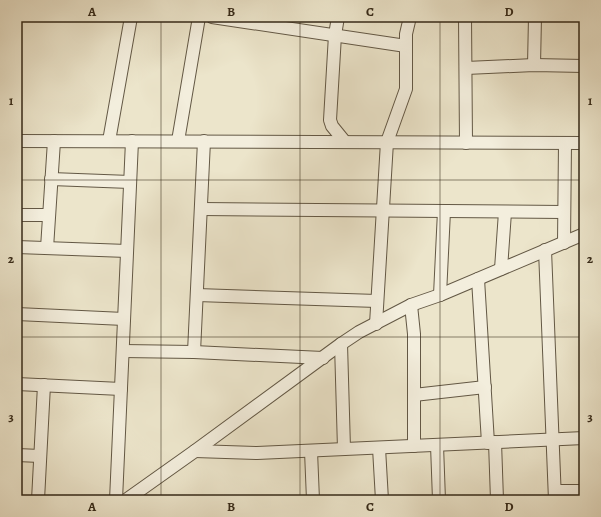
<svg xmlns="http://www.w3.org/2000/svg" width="601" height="517" viewBox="0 0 601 517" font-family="Alegreya,serif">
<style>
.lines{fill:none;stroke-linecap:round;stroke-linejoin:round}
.minor-casing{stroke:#635845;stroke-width:14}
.minor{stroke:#f3eedd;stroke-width:12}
.grid{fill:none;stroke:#352918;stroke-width:1;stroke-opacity:0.55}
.neatline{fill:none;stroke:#352918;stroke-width:1.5}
.grid-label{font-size:13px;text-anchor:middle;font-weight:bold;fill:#352918}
</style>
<rect width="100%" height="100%" fill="#ece5cb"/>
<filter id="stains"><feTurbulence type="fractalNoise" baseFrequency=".005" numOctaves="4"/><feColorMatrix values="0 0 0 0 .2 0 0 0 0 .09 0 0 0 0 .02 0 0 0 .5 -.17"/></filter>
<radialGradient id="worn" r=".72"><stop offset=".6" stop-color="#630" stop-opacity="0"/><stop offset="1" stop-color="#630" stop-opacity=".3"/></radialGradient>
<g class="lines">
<defs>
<g id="minor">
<path d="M212,17l194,29"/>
<path d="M338,17l-3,18 -5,85 2,6 13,16"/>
<path d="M465,17l1,126"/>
<path d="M534,65l1,-48"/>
<path d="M466,68l68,-3 50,1"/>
<path d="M17,141l567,2"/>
<path d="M109,141l22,-124"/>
<path d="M178,141l21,-124"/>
<path d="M51,179l79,3"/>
<path d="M201,209l363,3"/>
<path d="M17,215h32"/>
<path d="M564,243l1,-100"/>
<path d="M17,247l110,4"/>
<path d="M47,248l7,-107"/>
<path d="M545,250l10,250"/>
<path d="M501,269l4,-57"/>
<path d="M478,279l10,164"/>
<path d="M197,295l180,6"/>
<path d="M440,295l4,-84"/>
<path d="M411,305l3,29v112"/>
<path d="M17,314l107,5"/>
<path d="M376,324l11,-182 19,-53v-55l4,-17"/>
<path d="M341,344l3,105"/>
<path d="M123,351l71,1 129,6"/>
<path d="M194,352l10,-211"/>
<path d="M17,384l104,5"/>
<path d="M414,395l71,-8"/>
<path d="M495,442l2,58"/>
<path d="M437,445l2,55"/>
<path d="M379,448l3,52"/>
<path d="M195,451l62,2 327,-15"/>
<path d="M311,451l2,49"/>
<path d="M17,455l23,1"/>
<path d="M555,491h29"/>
<path d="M38,500l6,-115"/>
<path d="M116,500l16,-359"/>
<path d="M126,500l69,-49 146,-107 18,-12 52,-27 29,-10 144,-61"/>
</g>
</defs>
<use href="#minor" class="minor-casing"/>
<use href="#minor" class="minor"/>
</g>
<path class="grid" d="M161,17v483M300,17v483M440,17v483M17,180h567M17,337h567"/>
<rect width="601" height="517" fill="none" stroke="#ece5cb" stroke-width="44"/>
<rect x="22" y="22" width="557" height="473" class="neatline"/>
<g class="grid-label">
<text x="92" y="16">A</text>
<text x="231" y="16">B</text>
<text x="370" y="16">C</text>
<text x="509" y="16">D</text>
<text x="11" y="105">1</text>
<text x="590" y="105">1</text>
<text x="11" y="263">2</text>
<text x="590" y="263">2</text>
<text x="11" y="421">3</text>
<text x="590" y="421">3</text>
<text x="92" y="511">A</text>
<text x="231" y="511">B</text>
<text x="370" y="511">C</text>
<text x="509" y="511">D</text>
</g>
<rect width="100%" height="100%" filter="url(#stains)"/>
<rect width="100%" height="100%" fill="url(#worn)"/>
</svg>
